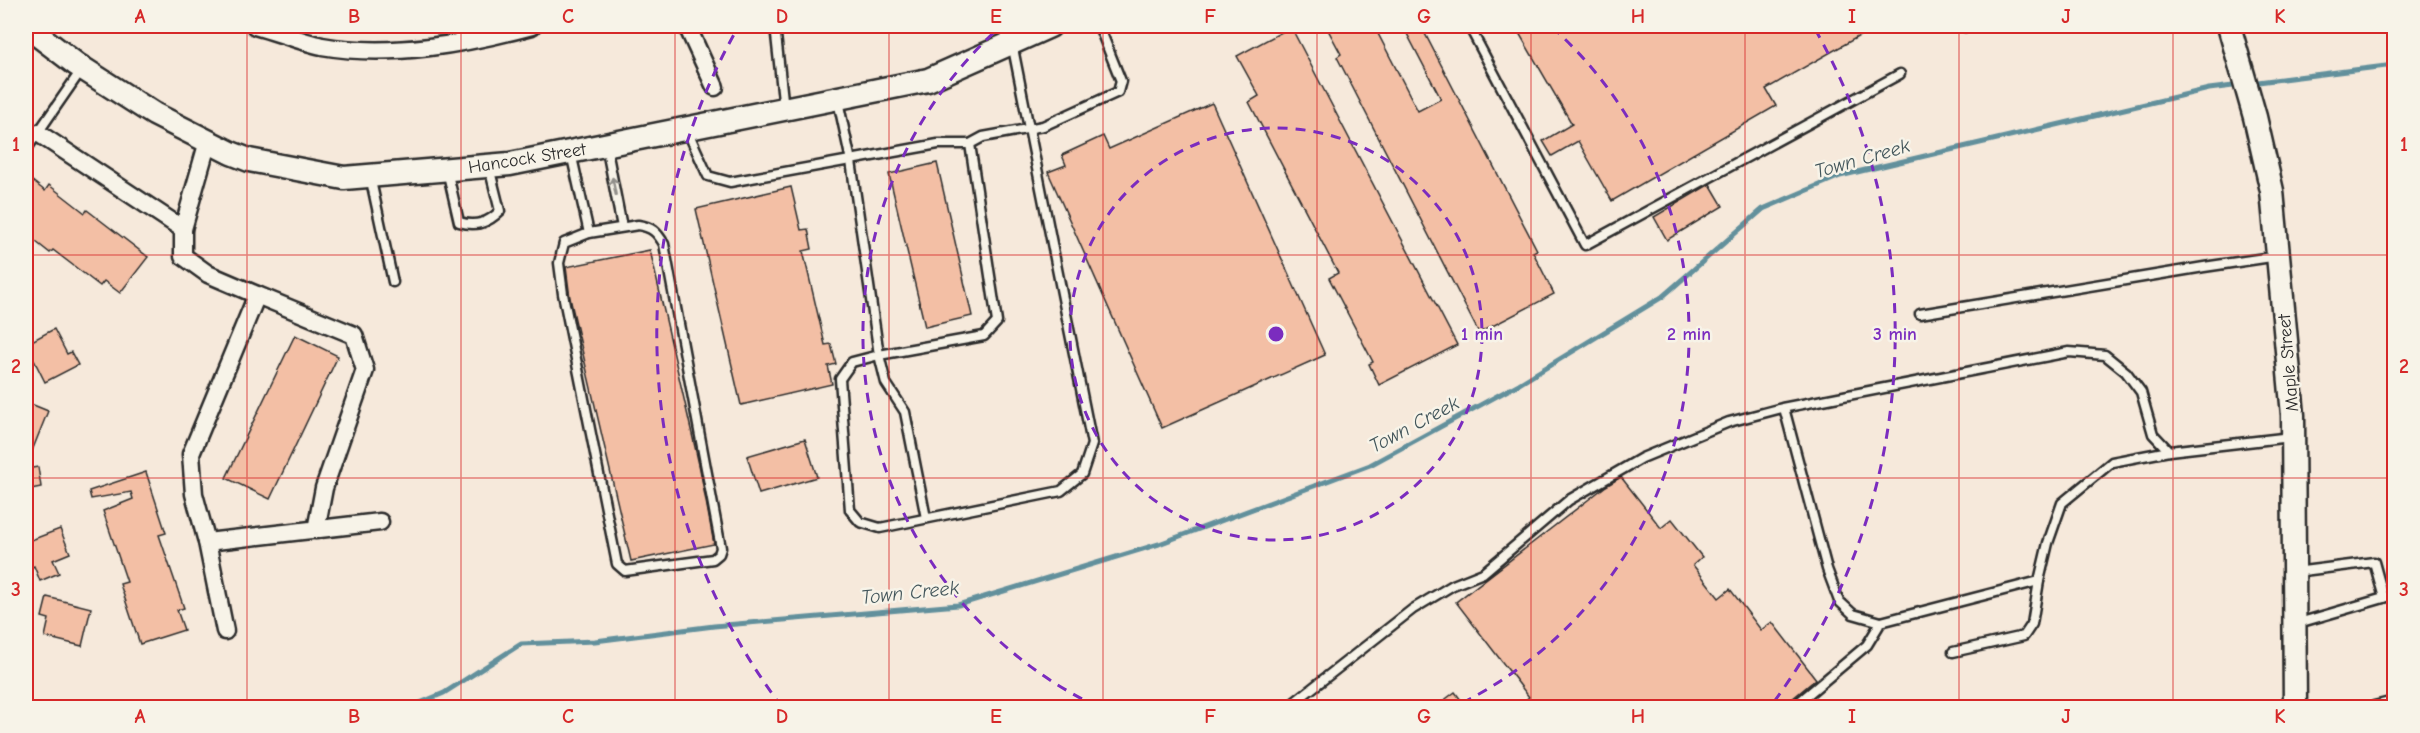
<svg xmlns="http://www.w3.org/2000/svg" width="2420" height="733" viewBox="0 0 2420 733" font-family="'Comic Neue',sans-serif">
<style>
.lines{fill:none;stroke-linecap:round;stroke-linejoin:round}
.stream{stroke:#62909c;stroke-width:5}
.building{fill:#f3bfa5;stroke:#2b2b2b;stroke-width:1.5}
.lane-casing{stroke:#2b2b2b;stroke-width:13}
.street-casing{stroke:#2b2b2b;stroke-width:21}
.secondary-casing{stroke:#2b2b2b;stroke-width:27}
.lane{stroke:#f7f3e8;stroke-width:8}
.street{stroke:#f7f3e8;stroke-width:16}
.secondary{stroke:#f7f3e8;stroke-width:22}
.oneway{stroke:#918f8a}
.grid{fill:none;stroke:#d62828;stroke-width:1.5;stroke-opacity:0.55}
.ring{fill:none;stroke:#7b2cbf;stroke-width:3;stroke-dasharray:10 8}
.labels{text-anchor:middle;stroke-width:5;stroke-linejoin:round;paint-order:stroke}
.street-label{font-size:18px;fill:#2b2b2b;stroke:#f7f3e8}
.water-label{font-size:20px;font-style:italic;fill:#42555a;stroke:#f7f3e8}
.centre{fill:#7b2cbf;stroke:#f7f3e8;stroke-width:3}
.ring-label{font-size:18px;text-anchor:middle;font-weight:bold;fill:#7b2cbf;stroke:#f7f3e8;stroke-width:5;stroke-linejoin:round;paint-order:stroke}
.neatline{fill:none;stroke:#d62828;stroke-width:2}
.grid-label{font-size:20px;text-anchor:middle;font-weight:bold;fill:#d62828}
</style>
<rect width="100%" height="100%" fill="#f6e9db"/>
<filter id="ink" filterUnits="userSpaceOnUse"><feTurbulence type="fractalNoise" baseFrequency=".0167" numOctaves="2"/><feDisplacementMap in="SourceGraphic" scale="12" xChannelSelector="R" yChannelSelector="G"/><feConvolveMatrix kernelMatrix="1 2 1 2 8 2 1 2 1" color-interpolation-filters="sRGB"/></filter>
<g filter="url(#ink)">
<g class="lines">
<g class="stream">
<path d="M2250,83l144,-18"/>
<path d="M408,708l36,-15 77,-49 74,-3 119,-15 244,-21 201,-61 211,-79 149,-81 143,-87 101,-88 77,-33 369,-87 32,-4"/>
</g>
</g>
<g class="building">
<path d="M1326,26h48l44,85 23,-12 -38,-73h18l116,224 -4,2 21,42 -75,39 -142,-276 4,-3z"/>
<path d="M1515,26h362l-111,63 10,17 -164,95 -34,-60 -26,15 -9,-15 29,-17z"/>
<path d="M1291,27l166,318 -78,40 -10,-21 4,-2 -44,-84 9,-5 -89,-171 10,-6 -22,-40z"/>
<path d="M1212,103l113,252 -163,73 -114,-256 18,-7 -4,-10 41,-19 6,13z"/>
<path d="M937,163l35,153 -47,11 -36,-153z"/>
<path d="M26,176l19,15 4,-6 36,28 2,-3 61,47 -28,36 -16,-12 -4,5 -47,-36 -3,3 -24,-19z"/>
<path d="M1710,184l13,22 -56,34 -13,-23z"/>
<path d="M791,187l10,43 7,-1 4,20 -9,2 22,94 6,-1 5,20 -8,2 4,18 -91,21 -45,-196z"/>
<path d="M650,250l50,219 14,75 -83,17 -61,-263 -4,-31z"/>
<path d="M54,329l13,25 4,-2 7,13 -33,17 -19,-38z"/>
<path d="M295,335l43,21 -68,143 -44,-21z"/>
<path d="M26,402l22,9 -22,55z"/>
<path d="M805,439l12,38 -58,17 -12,-38z"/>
<path d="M38,467l3,20 -15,3v-21z"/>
<path d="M146,472l20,61 -7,2 25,73 -7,2 7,20 -44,14 -20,-60 7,-2 -24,-71 30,-12 -2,-7 -40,7 -2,-8z"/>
<path d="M1621,477l40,51 11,-9 30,38 -9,8 26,33 11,-9 31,41 11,-8 44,57 -35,29h-265l13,-11 -73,-95 150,-116z"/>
<path d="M60,529l10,24 -17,7 6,13 -19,8 -6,-15 -8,4v-28z"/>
<path d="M47,597l44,11 -9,38 -37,-9 4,-18 -7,-2z"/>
<path d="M1455,692l12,16h-33z"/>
</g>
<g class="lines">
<defs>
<g id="lane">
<path d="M775,26l9,83"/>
<path d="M1469,26l116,219 315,-171"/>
<path d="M1964,26l1,1 4,-1"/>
<path d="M838,101l13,60 28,194 -27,7 -12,17 10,131 10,12 20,6 181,-37 21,-17 10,-30 -80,-401"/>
<path d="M687,130l21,46 22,6 208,-38h32l13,-7 60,-11 75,-34 3,-11 -22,-55"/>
<path d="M606,145l16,82"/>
<path d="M26,150l56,-81"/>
<path d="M571,153l18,80"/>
<path d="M447,170l12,52c17,5 29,1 41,-11l-11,-44"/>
<path d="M370,176l23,106"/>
<path d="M638,225c14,2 19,7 26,19l57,304 -2,6 -6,5 -88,12 -8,-7 -54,-270 -4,-31 5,-20 25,-10z"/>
<path d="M1920,314l284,-47 74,-11"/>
<path d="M1784,408l43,161 12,32 14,13 28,8"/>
<path d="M926,518l-21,-106 -19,-29 -7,-28 105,-19 13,-14 -27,-178"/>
<path d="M2295,572l79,-10 10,36"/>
<path d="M2295,624l99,-29"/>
<path d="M1953,652l71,-16 8,-12 7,-43"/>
<path d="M1287,708l126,-99 40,-24 30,-12 86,-73 73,-42 87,-36 53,-14 287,-56 36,3 21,17 15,20 12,42 16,17"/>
<path d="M1792,708l75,-63 14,-23 158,-41 9,-38 14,-40 50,-41 57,-11 122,-14"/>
<path d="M2366,708l28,-7"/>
</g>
<g id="street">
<path d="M255,26c22,6 45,15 67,20 69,12 143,-2 210,-20"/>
<path d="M687,26l28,61"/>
<path d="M38,133l145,96"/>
<path d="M208,141l-25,88v27l25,18 49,21 -66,159 3,40 13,48 173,-20"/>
<path d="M257,295l97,40 11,35 -41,118 -8,42"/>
<path d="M207,542l18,89"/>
</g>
<g id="secondary">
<path d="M26,26l50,38 78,50 77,39 18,7 95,18 166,-14 418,-84 122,-54"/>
<path d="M2229,26l26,91 17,74 21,224 2,293"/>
</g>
</defs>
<use href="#lane" class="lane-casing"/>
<use href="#street" class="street-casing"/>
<use href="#secondary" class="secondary-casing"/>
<use href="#lane" class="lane"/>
<use href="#street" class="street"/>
<use href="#secondary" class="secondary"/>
</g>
<defs><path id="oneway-shaft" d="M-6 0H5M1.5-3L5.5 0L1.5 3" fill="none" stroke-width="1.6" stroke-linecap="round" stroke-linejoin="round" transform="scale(1.5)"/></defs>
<use class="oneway" href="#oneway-shaft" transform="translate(614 186) rotate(-101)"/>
</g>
<path class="grid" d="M247,26v682M461,26v682M675,26v682M889,26v682M1103,26v682M1317,26v682M1531,26v682M1745,26v682M1959,26v682M2173,26v682M26,255h2368M26,478h2368"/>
<g class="ring">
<circle cx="1276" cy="334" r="206"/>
<path d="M1098 707A413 413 0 0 1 1000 27M1552 27A413 413 0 0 1 1454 707"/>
<path d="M782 707A619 619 0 0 1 737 29M1815 29A619 619 0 0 1 1770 707"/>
</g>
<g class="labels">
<g class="street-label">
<text transform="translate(527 158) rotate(-9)" y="6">Hancock Street</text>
<text transform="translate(2288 363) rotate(-95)" y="6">Maple Street</text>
</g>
<g class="water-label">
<text transform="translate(1862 158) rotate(-16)" y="7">Town Creek</text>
<text transform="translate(1414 424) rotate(-28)" y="7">Town Creek</text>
<text transform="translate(910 592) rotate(-6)" y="7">Town Creek</text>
</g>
</g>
<circle cx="1276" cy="334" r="9" class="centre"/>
<g class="ring-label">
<text x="1482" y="340">1 min</text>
<text x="1689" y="340">2 min</text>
<text x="1895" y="340">3 min</text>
</g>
<rect width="2420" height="733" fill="none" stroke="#f7f3e8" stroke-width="66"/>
<rect x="33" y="33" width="2354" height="667" class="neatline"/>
<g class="grid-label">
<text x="140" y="23">A</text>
<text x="354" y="23">B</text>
<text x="568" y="23">C</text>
<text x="782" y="23">D</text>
<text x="996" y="23">E</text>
<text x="1210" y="23">F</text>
<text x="1424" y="23">G</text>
<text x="1638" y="23">H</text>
<text x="1852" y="23">I</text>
<text x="2066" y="23">J</text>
<text x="2280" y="23">K</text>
<text x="16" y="151">1</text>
<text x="2404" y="151">1</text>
<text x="16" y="373">2</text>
<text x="2404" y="373">2</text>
<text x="16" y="596">3</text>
<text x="2404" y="596">3</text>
<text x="140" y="723">A</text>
<text x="354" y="723">B</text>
<text x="568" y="723">C</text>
<text x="782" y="723">D</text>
<text x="996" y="723">E</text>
<text x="1210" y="723">F</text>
<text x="1424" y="723">G</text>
<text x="1638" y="723">H</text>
<text x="1852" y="723">I</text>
<text x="2066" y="723">J</text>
<text x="2280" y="723">K</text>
</g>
</svg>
